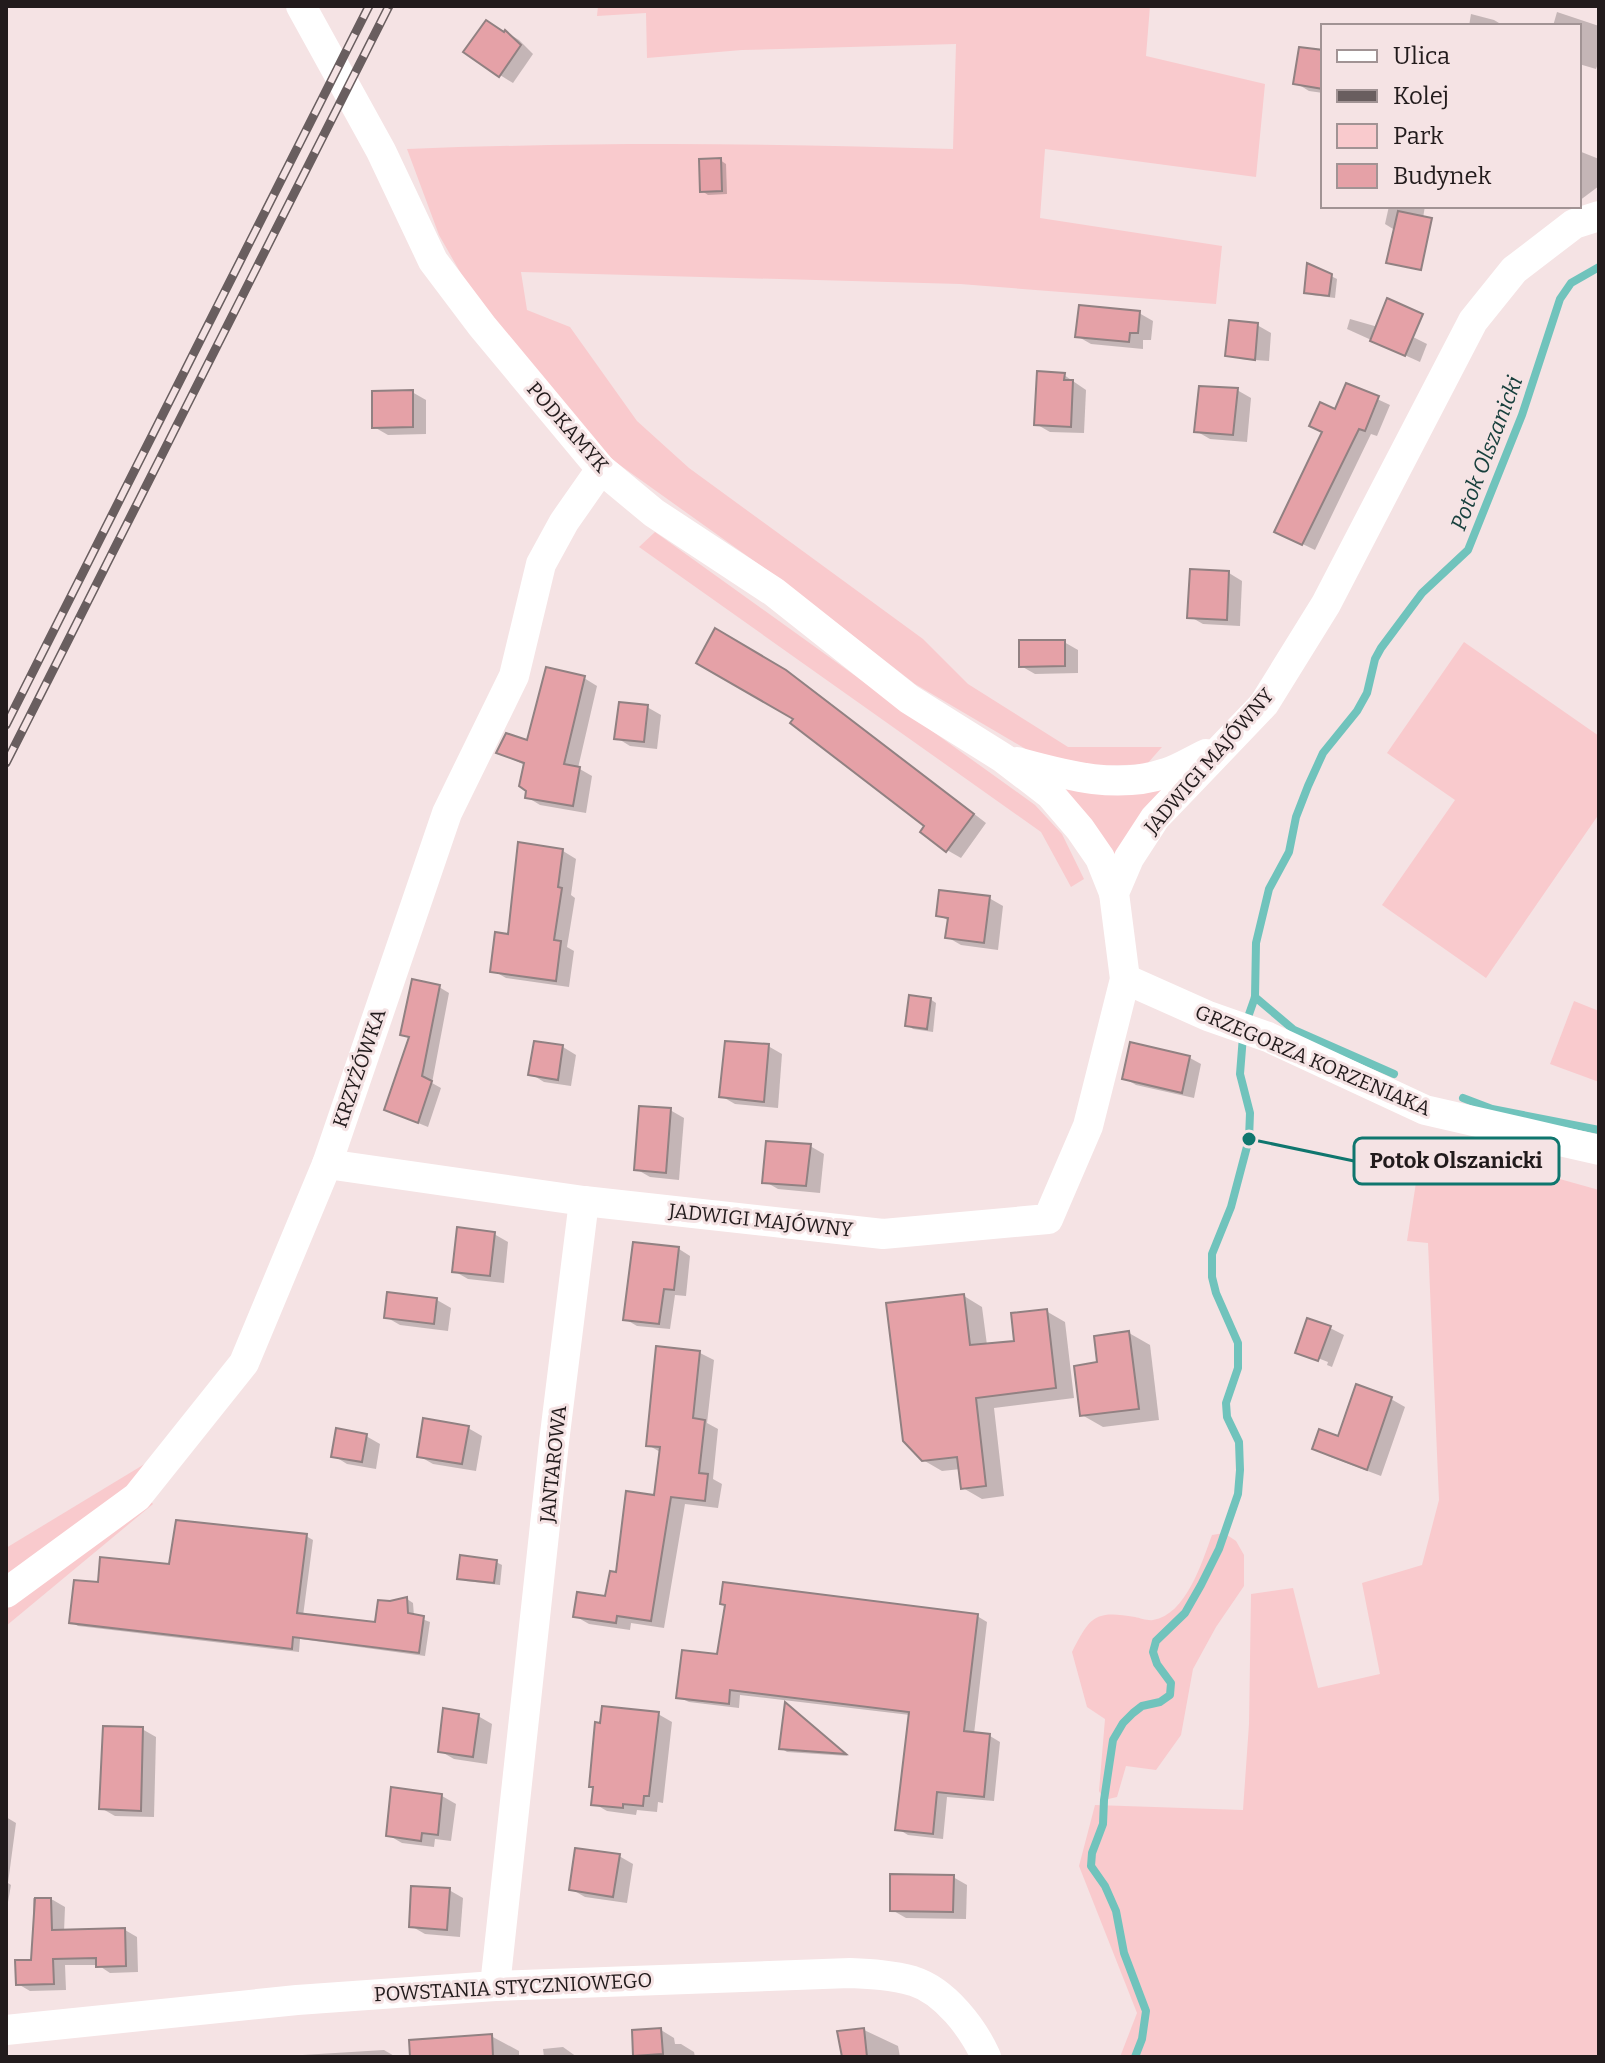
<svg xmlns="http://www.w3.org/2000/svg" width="1605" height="2063" viewBox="0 0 1605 2063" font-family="Bitter,serif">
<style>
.green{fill:#f9cacd}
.shadow{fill:#0003}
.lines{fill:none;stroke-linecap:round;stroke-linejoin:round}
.stream{stroke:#70c3bc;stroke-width:8}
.building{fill:#e5a1a7;stroke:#918182;stroke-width:2}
.minor{stroke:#fff;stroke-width:30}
.rail-casing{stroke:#695e5f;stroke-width:9}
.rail{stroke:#f5e3e4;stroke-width:6;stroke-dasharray:18;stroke-linecap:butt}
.labels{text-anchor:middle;stroke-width:6;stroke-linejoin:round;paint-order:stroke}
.street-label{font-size:20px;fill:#221b1c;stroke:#f5e3e4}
.water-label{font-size:22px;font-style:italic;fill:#18403d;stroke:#f5e3e4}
.leader{fill:none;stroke:#0f766e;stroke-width:3}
.callout-dot{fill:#0f766e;stroke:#f5e3e4;stroke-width:3}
.callout{fill:#f5e3e4;stroke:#0f766e;stroke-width:3}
.callout-label{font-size:22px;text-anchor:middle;font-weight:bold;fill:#221b1c}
</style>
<rect width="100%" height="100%" fill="#f5e3e4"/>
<g class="green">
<path d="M598,6h552l-4,50 119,28 -9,93 -211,-28 -5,69 182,28 -6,58 -256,-20 -439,-12 6,38 43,17 67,94 52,47 234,171 45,45 100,63h94l-15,17 -89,4 -143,-84 -126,-98 -179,-128 -123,-139 -48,-84 -32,-86c182,-7 364,-6 546,0l3,-105 -214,6 -95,8 -1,-45 -49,3z"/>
<path d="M655,532l380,273 27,29 22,45 -13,8 -30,-55 -402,-285z"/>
<path d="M1464,642l135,94v78l-113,164 -104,-73 73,-105 -68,-47z"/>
<path d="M1181,775l-65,81 -68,-72z"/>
<path d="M1574,1001l25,10v71l-49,-18z"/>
<path d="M1432,1143l167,47v867h-479l17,-44 -58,-147 16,-61 148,5 6,-86 2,-130 42,-6 25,100 62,-14 -18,-91 60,-18 17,-65 -11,-257 -21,-2 12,-78z"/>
<path d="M176,1445l-170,143v-40z"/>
<path d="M145,1495l8,9 -147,122v-21z"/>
<path d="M1224,1533l12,8 8,14v31l-28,41 -23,42 -12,66 -25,35 -30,-4 -9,31 -13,3 -5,-9 6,-72 -18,-12 -15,-55c18,-35 22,-42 63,-35 5,1 13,4 18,3 33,-5 49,-58 59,-85z"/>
</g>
<g class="shadow">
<path d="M1557,12l42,14v35l-3,8 -17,-5v-38h-26z"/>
<path d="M1471,14l23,6 10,6h-35z"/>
<path d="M506,32l13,8 14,14 -20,29 -13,-8z"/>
<path d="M1323,52v41l-14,-2 -13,-8z"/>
<path d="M1579,151l20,8v27l-20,15z"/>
<path d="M720,160l6,4 1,30 -19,1 -6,-4z"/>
<path d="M1389,206h36l-5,30 -22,-4 -13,-8z"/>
<path d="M1331,276l6,3 -2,19 -23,-3 -6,-3z"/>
<path d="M1139,313l14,8 -2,19h-8v9l-52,-5 -14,-8z"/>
<path d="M1350,319l63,18 14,7 -7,18 -73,-33z"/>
<path d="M1257,325l14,8 -2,28 -28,-2 -13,-8z"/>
<path d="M1064,375l22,15 -2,43 -34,-1 -14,-8z"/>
<path d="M1347,385l43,20 -13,31 -6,-2 -56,116 -27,-13z"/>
<path d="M1237,390l14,8 -4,44 -37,-3 -14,-8z"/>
<path d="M412,392l14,8v34l-38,1 -14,-8z"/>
<path d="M1229,573l13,8 -2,45 -37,-2 -14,-8z"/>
<path d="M716,631l84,49 186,143 -25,35 -14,-8 -20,-24 -131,-107z"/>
<path d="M1064,642l14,8v23l-43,1 -14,-8z"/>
<path d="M584,678l13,8 -19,82 14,8 -6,37 -46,-8 -13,-8 -2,-32 -26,-12 29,-10z"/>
<path d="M647,707l14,8 -4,34 -27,-3 -13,-8z"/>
<path d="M563,851l13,8 -5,36 4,3 -8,49 7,4 -5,36 -63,-9 -14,-8 18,-34z"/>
<path d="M989,898l14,8 -5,44 -37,-5 -14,-8 2,-16 -10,-6z"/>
<path d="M439,987l10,6 -17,90 9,5 -13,39 -42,-17 24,-71 -8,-5z"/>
<path d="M930,999l6,4 -3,29 -20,-3 -6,-4z"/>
<path d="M768,1046l14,8 -4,54 -43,-4 -14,-8z"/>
<path d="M563,1047l13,8 -5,31 -27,-4 -13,-8z"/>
<path d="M1190,1058l11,6 -7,34 -58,-13 -12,-7z"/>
<path d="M670,1110l14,8 -5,62 -29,-3 -14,-8z"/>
<path d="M810,1146l14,8 -4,39 -42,-4 -14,-8z"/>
<path d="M494,1234l14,8 -4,41 -36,-4 -14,-8z"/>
<path d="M634,1244l45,5 11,7 -4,40 -11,-1 -5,34 -33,-3 -12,-7z"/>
<path d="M388,1294l49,6 14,8 -3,23 -48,-6 -14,-8z"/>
<path d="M964,1296l18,11 5,38 29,-3 30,-31 19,11 9,76 -80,10 10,88 -22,3 -19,-11 -2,-19 -19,2 -19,-11z"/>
<path d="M1330,1328l14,7 -12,32 -5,-2 1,-3 -18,-7v4l-12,-7z"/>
<path d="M1129,1333l21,12 9,75 -56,7 -21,-12 17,-51z"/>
<path d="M700,1353l14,7 -7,63 11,6 -5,50 9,5 -4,24 -33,-4 -21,124 -33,-5 -1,7 -41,-6 -14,-8 32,-18 49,-101 6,-44 -14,-8z"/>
<path d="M1391,1399l14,8 -24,69 -53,-20 -13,-8 24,-9z"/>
<path d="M468,1428l14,8 -6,35 -43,-7 -14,-8z"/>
<path d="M366,1436l14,8 -4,25 -29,-5 -13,-8z"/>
<path d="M306,1536l7,4 -10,76 74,9 30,-26 6,4 1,13 16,6 -5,34 -125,-17 -1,13 -221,-26 -7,-4 28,-38z"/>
<path d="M496,1562l6,3 -2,20 -34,-4 -7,-3z"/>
<path d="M977,1616l10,6 -13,112 16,2 10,6 -6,59 -47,-4 -4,42 -35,-4 -10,-6 12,-114 -170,-20 -1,13 -50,-6 -11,-5 41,-41z"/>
<path d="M787,1705l5,3 56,48 -61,-4 -6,-4z"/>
<path d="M658,1714l14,8 -9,81 -5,-1 -1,10 -20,-2 -1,5 -29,-4 -14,-8 2,-15 -4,-2z"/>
<path d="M478,1716l14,8 -5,40 -33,-5 -14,-8z"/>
<path d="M142,1729l14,8 -2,80 -39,-1 -14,-8z"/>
<path d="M442,1796l14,8 -5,37 -16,-2 -1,8 -32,-4 -14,-8z"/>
<path d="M6,1817l10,6 -8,60 3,2 -3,17 -2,-1z"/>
<path d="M619,1856l14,8 -6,39 -42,-6 -14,-8z"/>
<path d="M953,1877l14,8 -1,34 -60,-1 -14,-8z"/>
<path d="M449,1890l14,8 -3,39 -35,-3 -14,-8z"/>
<path d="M33,1898l20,2 12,7 -1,25 61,-2 12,7 1,35 -28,1 -12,-8h-33l1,25 -36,1 -12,-7 15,-22z"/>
<path d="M661,2030l13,8 1,6h6l13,8 1,5h-60l-1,-25z"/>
<path d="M864,2030l34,16 2,11h-56z"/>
<path d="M491,2036l28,15v6h-74z"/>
<path d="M563,2047l14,10h-33l-1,-8z"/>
<path d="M384,2050l12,7h-110v-1z"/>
</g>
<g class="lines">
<g class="stream">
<path d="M1255,997l39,33 100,44"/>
<path d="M1246,1023l9,-26 1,-54 13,-54 20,-37 7,-35 12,-31 15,-33 34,-42 10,-18 8,-34 6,-11 41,-55 46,-43 54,-135 38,-116 11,-16 28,-16"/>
<path d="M1463,1098l29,11 107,21"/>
<path d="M1135,2057l7,-18 4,-28 -22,-58 -8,-42 -11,-25 -14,-20 1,-13 11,-29 1,-24 9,-60 10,-17 10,-10 9,-7 18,-4 10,-7 1,-12 -14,-19 -4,-12 3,-11 29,-28 16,-28 18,-36 19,-55 2,-24 -1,-28 -12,-25 -1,-14 12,-35v-25l-22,-50 -4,-16v-23l19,-47 18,-68 1,-26 -10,-39 3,-38"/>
</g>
</g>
<g class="building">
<path d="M486,20l18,12 1,-2 16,15 -22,32 -36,-25z"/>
<path d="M1299,47l24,3v39l-30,-5z"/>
<path d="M721,158l1,33 -22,1 -1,-33z"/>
<path d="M1398,211l34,7 -11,52 -35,-7z"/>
<path d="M1307,263l25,11 -3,22 -25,-3z"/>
<path d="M1387,298l36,16 -18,42 -35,-15z"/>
<path d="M1079,305l61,6 -2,22h-8l-1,9 -54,-5z"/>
<path d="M1229,320l29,3 -3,37 -30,-4z"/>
<path d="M1037,371l28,2 -1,7h9l-2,47 -37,-2z"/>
<path d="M1346,383l33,13 -14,35 -6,-2 -57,116 -28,-13 48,-100 -13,-6 11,-24 15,7z"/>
<path d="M1199,386l39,2 -5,47 -39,-3z"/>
<path d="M413,390v37l-41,1v-37z"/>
<path d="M1190,569l39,2 -2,49 -40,-2z"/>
<path d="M715,628l71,42 188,144 -28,38 -26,-20 4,-6 -134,-103 3,-4 -97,-56z"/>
<path d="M1019,640h46v26l-46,1z"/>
<path d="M546,667l39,9 -21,88 16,3 -7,39 -48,-8 1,-7 -7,-5 5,-23 -28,-10 10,-20 21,7z"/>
<path d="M619,702l29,3 -4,37 -30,-3z"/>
<path d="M518,842l45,7 -5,38 4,1 -8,52 7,1 -5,40 -66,-9 5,-40 13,2z"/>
<path d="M939,890l51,6 -6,47 -39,-5 3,-20 -12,-2z"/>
<path d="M412,979l28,6 -18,91 10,5 -14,42 -34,-13 25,-73 -9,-2z"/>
<path d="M909,995l22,3 -4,31 -22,-3z"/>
<path d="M534,1041l29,4 -5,35 -30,-5z"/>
<path d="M725,1041l44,3 -5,58 -45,-5z"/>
<path d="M1130,1042l60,14 -8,37 -60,-14z"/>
<path d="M639,1106l32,2 -5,65 -32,-3z"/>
<path d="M766,1141l45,3 -5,42 -44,-3z"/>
<path d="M457,1227l38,5 -5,44 -38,-4z"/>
<path d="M633,1242l46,5 -5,43 -10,-1 -5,35 -36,-4z"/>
<path d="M387,1292l50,6 -3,26 -50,-6z"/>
<path d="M964,1294l6,51 44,-4 -3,-28 36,-4 9,79 -80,10 10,88 -25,3 -4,-32 -35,4 -19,-20 -17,-138z"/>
<path d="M1307,1318l24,8 -13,35 -23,-8z"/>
<path d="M1129,1331l10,78 -59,7 -6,-50 23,-4 -3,-26z"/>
<path d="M656,1346l44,5 -7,67 12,2 -6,53 9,1 -3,27 -34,-4 -20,124 -34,-5 -1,7 -43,-6 4,-25 28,4 5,-25 6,1 10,-81 28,4 6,-48 -14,-1z"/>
<path d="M1356,1384l36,13 -25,73 -55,-21 7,-20 19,7z"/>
<path d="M423,1418l46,8 -7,38 -45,-7z"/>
<path d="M336,1428l31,6 -5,28 -31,-5z"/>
<path d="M176,1520l131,14 -10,79 78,9 3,-22 12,1 17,-4 1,16 16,3 -5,37 -126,-16 -1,12 -223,-26 5,-43 24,2 2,-25 69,7z"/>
<path d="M460,1555l37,5 -3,23 -37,-4z"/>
<path d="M723,1582l255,32 -14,117 26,3 -6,63 -47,-5 -4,42 -38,-4 14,-118 -179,-22 -1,14 -53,-6 6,-48 35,4 8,-49 -5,-1z"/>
<path d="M785,1702l61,52 -67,-5z"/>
<path d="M602,1706l57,6 -10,84h-5l-1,10 -20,-2v4l-32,-3 2,-18h-4l6,-65 5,1z"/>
<path d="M443,1708l36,6 -6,43 -35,-5z"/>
<path d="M103,1726l40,1 -2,84 -42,-2z"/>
<path d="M391,1787l51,7 -4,41 -16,-2 -1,8 -35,-5z"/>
<path d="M575,1848l45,6 -7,43 -44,-7z"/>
<path d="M890,1874l64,1 -1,37 -63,-1z"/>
<path d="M411,1886l39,2 -3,42 -38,-3z"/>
<path d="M35,1898h16l1,32 73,-2 1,38 -30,1v-9l-43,1 1,25 -38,1 -1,-25h16z"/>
<path d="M661,2028l2,26 -30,2 -1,-26z"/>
<path d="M864,2028l3,29h-25l-5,-26z"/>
<path d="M492,2034l1,23h-83l-1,-17z"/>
</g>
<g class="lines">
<g class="minor">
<path d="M301,6l80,145 52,110 49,65 119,143 53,44 120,79 135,107 94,59 47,36 30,35 20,29 14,35"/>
<path d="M1017,762c48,13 100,28 149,11 13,-4 27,-13 40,-19"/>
<path d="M1125,979l83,37 60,21 157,73 174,40"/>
<path d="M327,1164l257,37 299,33 165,-15 40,-93 37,-147 -11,-86 15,-35 26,-40 109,-114 62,-100 147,-283 41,-51 60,-46 25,-8"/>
<path d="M6,1593l131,-96 107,-134 83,-199 120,-351 67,-137 27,-112 23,-42 37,-53"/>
<path d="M495,1986l59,-544 30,-241"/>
<path d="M6,2030l291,-30 198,-14 355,-13c21,1 42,2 63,8 32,10 60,47 73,76"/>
</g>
<defs>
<g id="rail">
<path d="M6,725l363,-719"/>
<path d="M6,763l383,-757"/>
</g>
</defs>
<use href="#rail" class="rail-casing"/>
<use href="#rail" class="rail"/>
</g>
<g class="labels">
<g class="street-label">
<text transform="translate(568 427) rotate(49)" y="7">PODKAMYK</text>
<text transform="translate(1209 761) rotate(-49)" y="7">JADWIGI MAJÓWNY</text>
<text transform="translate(1313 1060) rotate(23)" y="7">GRZEGORZA KORZENIAKA</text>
<text transform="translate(359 1068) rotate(-71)" y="7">KRZYŻÓWKA</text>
<text transform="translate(761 1220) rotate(6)" y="7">JADWIGI MAJÓWNY</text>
<text transform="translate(553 1464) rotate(-84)" y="7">JANTAROWA</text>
<text transform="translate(513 1987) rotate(-3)" y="7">POWSTANIA STYCZNIOWEGO</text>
</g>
<g class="water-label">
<text transform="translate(1486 453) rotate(-69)" y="8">Potok Olszanicki</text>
</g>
</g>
<path class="leader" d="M1249 1139L1354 1161"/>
<circle class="callout-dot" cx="1249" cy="1139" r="8"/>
<rect class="callout" x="1354" y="1138" width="205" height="46" rx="8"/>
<g class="callout-label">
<text x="1456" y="1168">Potok Olszanicki</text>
</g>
<rect width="1605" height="2063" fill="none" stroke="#221b1c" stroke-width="16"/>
<rect x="1321" y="24" width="260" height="184" fill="#f5e3e4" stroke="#a19394" stroke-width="2"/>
<rect x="1337" y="50" width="40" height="12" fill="#ffffff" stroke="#a19394" stroke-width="2"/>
<text x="1393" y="64" font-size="24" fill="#221b1c">Ulica</text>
<rect x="1337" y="90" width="40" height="12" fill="#695e5f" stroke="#a19394" stroke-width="2"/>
<text x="1393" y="104" font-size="24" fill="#221b1c">Kolej</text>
<rect x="1337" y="124" width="40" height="24" fill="#f9cacd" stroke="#a19394" stroke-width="2"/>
<text x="1393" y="144" font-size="24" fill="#221b1c">Park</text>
<rect x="1337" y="164" width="40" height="24" fill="#e5a1a7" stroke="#a19394" stroke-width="2"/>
<text x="1393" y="184" font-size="24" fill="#221b1c">Budynek</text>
</svg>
